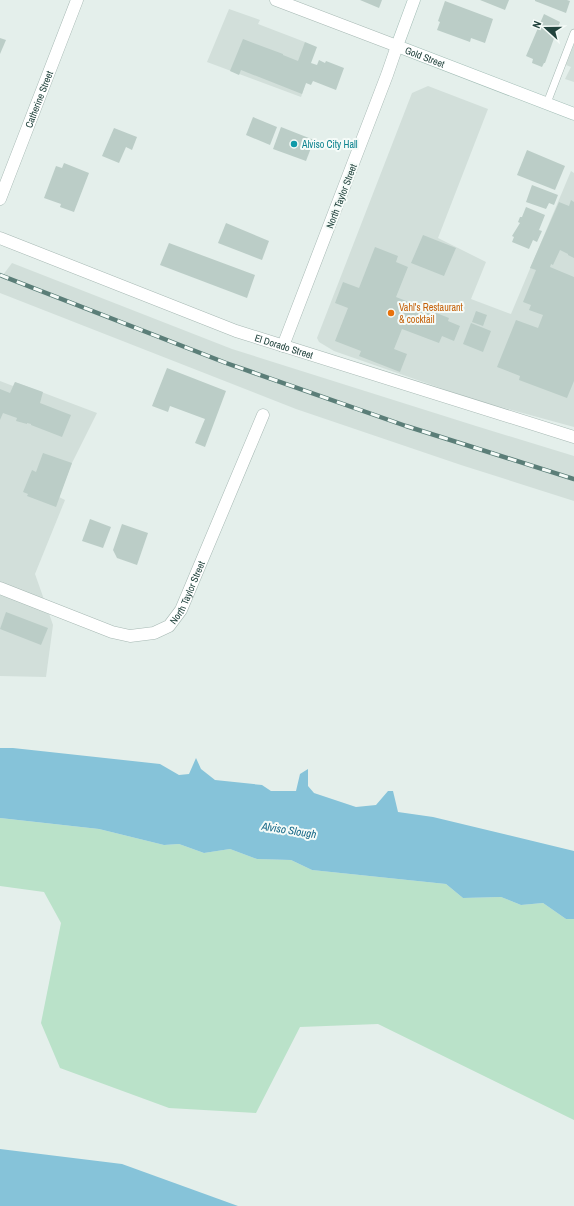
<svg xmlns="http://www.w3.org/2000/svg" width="574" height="1206" viewBox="0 0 574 1206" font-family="'Archivo Narrow',sans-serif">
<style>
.built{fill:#d2dfda}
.green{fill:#bae2c9}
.water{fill:#86c3d9}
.building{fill:#bbcdc7}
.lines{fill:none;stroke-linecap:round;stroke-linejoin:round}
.service-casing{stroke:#a6b8b3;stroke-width:8}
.minor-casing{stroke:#a6b8b3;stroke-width:13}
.secondary-casing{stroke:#a1bcb5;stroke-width:13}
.service{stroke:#fff;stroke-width:7}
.minor{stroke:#fff;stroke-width:12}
.secondary{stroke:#fff;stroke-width:12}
.rail-casing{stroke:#5b7e78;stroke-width:4.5}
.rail{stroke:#f5fbf8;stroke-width:3;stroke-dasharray:9;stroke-linecap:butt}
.culture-dot{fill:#0f9aa8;stroke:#f5fbf8;stroke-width:1.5}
.food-dot{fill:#e8710a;stroke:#f5fbf8;stroke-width:1.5}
.labels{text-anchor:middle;stroke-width:4;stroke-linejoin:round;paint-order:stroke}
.street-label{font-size:10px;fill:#21433d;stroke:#f5fbf8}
.culture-label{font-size:10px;fill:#0d838f;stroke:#f5fbf8;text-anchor:start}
.food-label{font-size:10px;fill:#c56008;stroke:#f5fbf8;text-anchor:start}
.water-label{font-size:11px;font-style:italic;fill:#136686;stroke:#f5fbf8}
</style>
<rect width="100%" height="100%" fill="#e4efeb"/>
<g class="built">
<path d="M229,9l31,11 -2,4 47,18 1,34 2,1 -7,20 -94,-35z"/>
<path d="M574,44v38l-9,-3 6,-12 -5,-2z"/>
<path d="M428,86l60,23 -50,129 48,24 -15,37 40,15 60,-143 3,2v254l-102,-28 -138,-48 -15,-9 -2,-4 95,-245z"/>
<path d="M12,263l220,86 244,77 98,30v45l-113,-36 -165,-56 -296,-116v-14z"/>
<path d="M0,381l13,5 2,-4 82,31 -25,50 -13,34 6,3 -30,74 18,51 -7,52 -46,-1z"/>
</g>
<path class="green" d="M0,818l99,11 65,16 15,-1 25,9 26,-4 27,10 34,1 21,10 134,14 17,14 38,-1 20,8 22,-2 23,16h8v201l-196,-96 -78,3 -44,86 -87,-5 -109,-40 -19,-45 20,-100 -17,-31 -44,-6z"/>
<g class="water">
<path d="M0,748h13l147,16 19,11 10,-1 7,-16 5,11 14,11 47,5 9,6h25l4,-17 8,-5v17l6,7 42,14 20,-2 12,-14h5l5,21 35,5 141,34v68h-8l-23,-16 -22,2 -20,-8 -38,1 -17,-14 -134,-14 -21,-10 -34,-1 -27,-10 -26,4 -25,-9 -15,1 -65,-16 -99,-11z"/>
<path d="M0,1149l122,15 116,42h-238z"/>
</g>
<g class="building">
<path d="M360,0h22l-3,8z"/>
<path d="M480,0h29l-4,10z"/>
<path d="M535,0h32l3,1 -4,12 -31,-12z"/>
<path d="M445,1l48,18 -8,24 -14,-5 -1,4 -33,-12 3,-8 -2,-1z"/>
<path d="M544,14l16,8 -15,41h-1l-2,4 -10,-4 1,-4 -7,-3z"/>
<path d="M0,38l6,2 -6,14z"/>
<path d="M243,39l40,15v1l15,6 7,-19 12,5 -6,16 6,2 2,-5 6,3 1,-2 18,7 -8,22 -23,-9 -2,4 -5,-2 -4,11 -61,-24 -2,5 -9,-4z"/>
<path d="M253,117l24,10 -7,18 -24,-10z"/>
<path d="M281,127l33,13 -8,21 -33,-12z"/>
<path d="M114,128l23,9 -5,13 -6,-3 -7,16 -17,-7z"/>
<path d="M527,150l38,16 -10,24 -38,-15z"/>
<path d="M64,163l25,10 -15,39 -14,-5 1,-3 -17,-6 12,-32 6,2z"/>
<path d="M532,185l26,10 -4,10 -5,-2 -3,6 -20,-7z"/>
<path d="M571,200l3,2v56l-6,-3v-1l-8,-4 -7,15 -2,-1 -1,3 24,10v104l-7,17 -48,-18 1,-4 -23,-9 19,-47 22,8 5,-13 -14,-5 2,-5 -8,-3 13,-32 -6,-2 29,-66 10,4z"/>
<path d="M526,207l19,8 -6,15 3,1 -5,11 -4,-2 -4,9 -17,-7 2,-5 -2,-1 8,-13 -2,-1 2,-5h2z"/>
<path d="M226,223l43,18 -7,19 -44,-17z"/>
<path d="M423,235l33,13 -12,28 -33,-13z"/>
<path d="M169,243l86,32 -8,23 -87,-33z"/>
<path d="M375,247l23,9 -2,6 12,5 -12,30 53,21 -1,3 12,5 -6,15 -12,-5 -3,7 -37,-14 -8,20 13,5 -7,18 -41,-16 2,-5 -26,-10 13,-33 -13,-5 8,-21 16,6z"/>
<path d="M476,311l11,4 -4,11 -11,-4z"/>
<path d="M471,323l20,8 -8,21 -20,-8z"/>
<path d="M167,368l59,23 -21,56 -10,-4 10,-24 -35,-13 -2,6 -16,-6z"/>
<path d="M15,382l28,10 -3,11 31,12 -9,22 -31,-12v-1l-4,-1v1l-11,-3 1,-3 -14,-5 -3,7v-31l10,4z"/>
<path d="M43,453l29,10 -16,44 -29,-11 1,-2 -5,-2 9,-22 4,2z"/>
<path d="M90,519l21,8 -8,21 -21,-7z"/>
<path d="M122,524l26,9 -11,32 -20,-7 -4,-8z"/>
<path d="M6,612l42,16 -7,17 -41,-16z"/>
</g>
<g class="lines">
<defs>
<path id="service" d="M547,103l27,-70"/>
<g id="minor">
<path d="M276,0l121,46 -10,29 -104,271"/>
<path id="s1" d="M0,199l77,-199"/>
<path id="s2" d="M0,238l236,93 338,106"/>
<path id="s3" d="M0,588l112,44 18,4 24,-3 15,-7 12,-16 82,-195"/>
</g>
<g id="secondary">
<path id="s4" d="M414,0l-17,46 177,68"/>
</g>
</defs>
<use href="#service" class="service-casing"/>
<use href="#minor" class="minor-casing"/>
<use href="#secondary" class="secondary-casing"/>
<use href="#service" class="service"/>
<use href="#minor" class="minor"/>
<use href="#secondary" class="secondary"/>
<defs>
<path id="rail" d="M0,275l226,88 180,63 168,53"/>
</defs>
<use href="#rail" class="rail-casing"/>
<use href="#rail" class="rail"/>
</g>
<circle class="culture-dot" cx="294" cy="144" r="4"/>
<circle class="food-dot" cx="391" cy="313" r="4"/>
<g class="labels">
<g class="street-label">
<text dy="4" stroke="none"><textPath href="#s4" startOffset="79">Gold Street</textPath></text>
<text dy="4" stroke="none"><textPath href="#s1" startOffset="107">Catherine Street</textPath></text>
<text transform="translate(341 196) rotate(-69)" y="4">North Taylor Street</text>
<text dy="4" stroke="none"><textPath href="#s2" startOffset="304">El Dorado Street</textPath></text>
<text dy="4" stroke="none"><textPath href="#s3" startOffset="218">North Taylor Street</textPath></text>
</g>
<g class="culture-label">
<text x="302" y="148">Alviso City Hall</text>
</g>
<g class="food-label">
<text x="399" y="311">Vahl's Restaurant<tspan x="399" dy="12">&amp; cocktail</tspan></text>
</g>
<g class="water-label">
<text transform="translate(289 830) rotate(9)" y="4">Alviso Slough</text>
</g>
</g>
<g transform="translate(546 28) rotate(291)" stroke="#f5fbf8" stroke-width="3" paint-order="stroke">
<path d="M0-3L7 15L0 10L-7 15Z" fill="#21433d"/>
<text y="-6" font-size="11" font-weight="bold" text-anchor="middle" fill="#21433d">N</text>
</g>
</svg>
